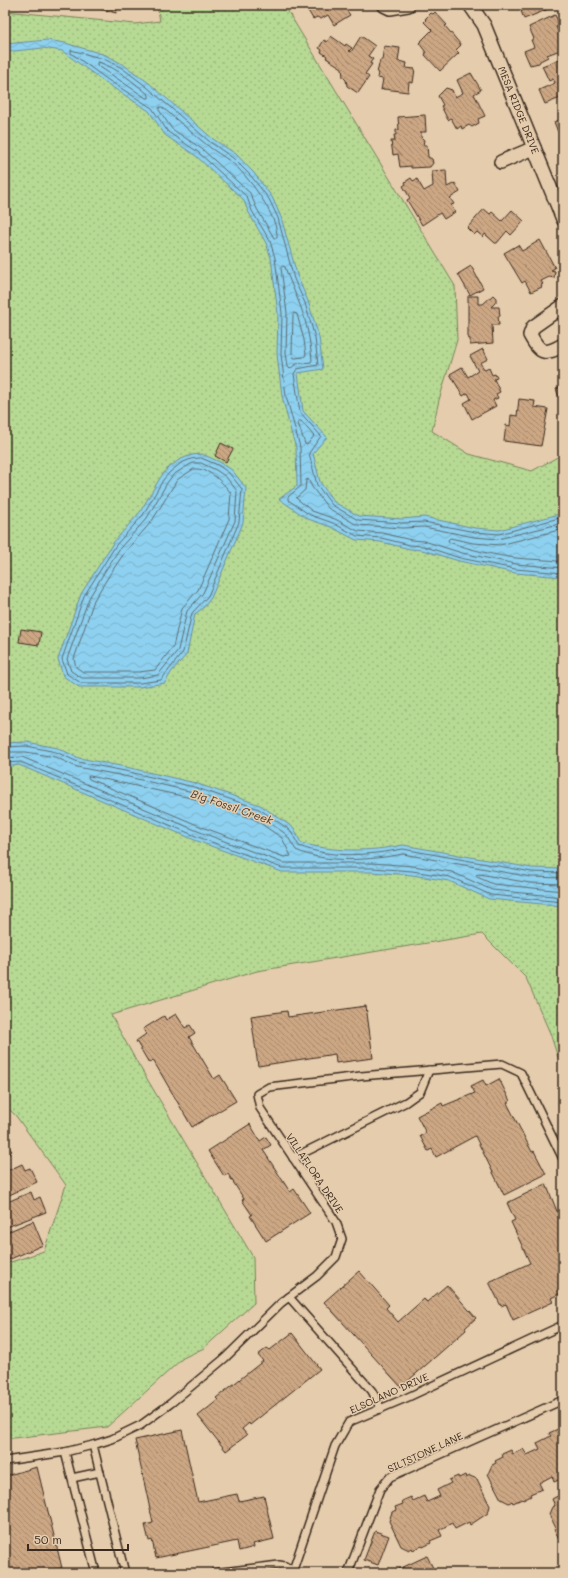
<svg xmlns="http://www.w3.org/2000/svg" width="568" height="1578" viewBox="0 0 568 1578" font-family="Mali,sans-serif">
<style>
.grass{fill:url(#grass-dots);stroke:#788258}
.water{fill:url(#water-waves);stroke:#6c8e9b}
.lines{fill:none;stroke-linecap:round;stroke-linejoin:round}
.shore{stroke:#5c6c72;stroke-width:1}
.building{fill:url(#building-back-hatch);stroke:#3b2a1e}
.lane-casing{stroke:#3b2a1e;stroke-width:10}
.street-casing{stroke:#3b2a1e;stroke-width:16}
.lane{stroke:#e4ccad;stroke-width:7}
.street{stroke:#e4ccad;stroke-width:13}
.labels{text-anchor:middle;stroke-width:3;stroke-linejoin:round;paint-order:stroke}
.street-label{font-size:10px;fill:#3b2a1e;stroke:#e4ccad}
.water-label{font-size:11px;font-style:italic;fill:#433b33;stroke:#e4ccad}
</style>
<defs>
<pattern id="grass-dots" width="8" height="8" patternUnits="userSpaceOnUse"><rect width="8" height="8" fill="#b6d993"/><path d="M2 2h.1M6 6h.1" fill="none" stroke="#9dba7e" stroke-width="1.8" stroke-linecap="round"/></pattern>
<pattern id="water-waves" width="16" height="10" patternUnits="userSpaceOnUse"><rect width="16" height="10" fill="#8dd0ef"/><path d="M0 5q4-4 8 0t8 0" fill="none" stroke="#7bb3cc"/></pattern>
<pattern id="building-back-hatch" width="6" height="6" patternUnits="userSpaceOnUse"><rect width="6" height="6" fill="#cca784"/><path d="M-1 5l2 2M0 0l6 6M5-1l2 2" fill="none" stroke="#a7886b"/></pattern>
</defs>
<rect width="100%" height="100%" fill="#e4ccad"/>
<filter id="ink" filterUnits="userSpaceOnUse"><feTurbulence type="fractalNoise" baseFrequency=".025" numOctaves="2"/><feDisplacementMap in="SourceGraphic" scale="8" xChannelSelector="R" yChannelSelector="G"/><feConvolveMatrix kernelMatrix="1 2 1 2 8 2 1 2 1" color-interpolation-filters="sRGB"/></filter>
<g filter="url(#ink)">
<path class="grass" d="M157,5h127l171,281 2,54 -18,60 -7,31 37,23 63,17 31,-17v619l-13,-40 -24,-55 -44,-44 -225,37 -146,44 23,42 119,200 1,46 -50,45 -21,10 -76,69 -102,12v-175l39,-13 22,-66 -50,-69 -11,-11v-1094l130,13 25,-3z"/>
<g class="water">
<path d="M47,40l18,3 41,12 18,10 25,18 64,56 23,15 18,19 18,24 9,20 17,61 10,23 11,36 4,32 -25,4 5,38 24,26 -14,16 7,29 14,20 25,14 43,3 22,-2 51,11 24,2 64,-17v64l-48,-4 -56,-12 -37,-11 -12,-1 -29,-7 -25,-2 -25,-13 -23,-8 -29,-20 18,-13 -1,-38 -5,-16 -9,-36 -5,-42 1,-40 -7,-56 -5,-15 -17,-30 -6,-14 -47,-43 -31,-21 -16,-24 -43,-28 -44,-32 -19,-3 -38,4v-8z"/>
<path d="M202,454l18,8 12,8 14,18 -3,35 -32,75 -7,9 -9,7 -8,40 -15,17 -7,12 -25,4h-61l-16,-11 -5,-17 23,-65 32,-51 27,-31 20,-34 7,-9 12,-9 12,-5z"/>
<path d="M27,742l31,6 21,10 47,9 69,16 65,22 34,23 7,15c33,9 68,9 102,2l129,23 31,1v37l-74,-7 -40,-18 -37,-6 -41,-3h-89l-85,-31 -178,-76 -14,2v-24z"/>
</g>
<g class="lines">
<g class="shore">
<path d="M99,62c18,6 36,21 50,33v3h-3l-49,-33v-2z"/>
<path d="M160,107h2c15,13 30,26 45,38 7,6 16,11 23,16 17,13 49,56 47,77h-3l-17,-29 -7,-16 -48,-44 -30,-20 -13,-19z"/>
<path d="M283,266l2,1c4,13 10,25 15,38 7,18 10,36 12,55l-1,2 -15,2 -6,5 -2,-2 -2,-14 1,-40 -6,-45z"/>
<path d="M294,313l3,1 7,26 2,15 -2,2 -9,1 -2,-1 -1,-4 1,-38z"/>
<path d="M299,421h2l13,15 -7,9 -2,-1 -7,-21z"/>
<path d="M201,458l17,7 11,8 13,16 -3,33 -31,74 -16,17 -9,39 -22,28 -21,3h-59l-14,-9 -5,-15 22,-63 32,-51 27,-30 20,-35 7,-8 11,-9 10,-4z"/>
<path d="M193,463h8l15,7 10,7 11,14 -2,30 -32,72 -16,18 -9,39 -20,25 -18,3h-58l-11,-7 -4,-12 22,-61 16,-27 15,-23 27,-30 20,-35 6,-8 11,-7z"/>
<path d="M194,469c16,-1 28,13 37,24l-2,26 -23,53 -8,18 -16,18 -9,39 -18,23 -16,2h-56l-7,-5 -2,-8 20,-59 16,-26 15,-22 27,-31 25,-41z"/>
<path d="M563,517l-64,17 -24,-2 -51,-10 -22,1 -44,-3 -26,-15 -15,-20 -8,-32 12,-17 -21,-24 -6,-38 3,-5 21,-4 -3,-27 -10,-35 -11,-24 -16,-61 -9,-19 -18,-23 -18,-18 -23,-16 -63,-55 -25,-19 -18,-9 -33,-9v3l37,27 44,28 16,24 30,20 49,45 5,14 18,30 5,17 7,55 -1,41 5,42 14,51 1,39 -13,11v3l22,15 23,8 24,13 24,2 29,7 13,1 37,12 55,11 48,4"/>
<path d="M563,523l-65,16 -24,-2 -50,-10 -22,1 -45,-3 -29,-17 -16,-21 -4,-8 -2,1 -1,10 -9,8 16,13 23,8 23,12 24,2 29,7 13,1 38,12 54,11 47,4"/>
<path d="M563,529l-63,16 -27,-2 -23,-5 -2,2 1,2c22,8 45,13 67,16 16,2 32,1 47,4"/>
<path d="M5,747l22,-1 29,6 22,10 47,9 69,16 65,22 31,21 9,16c33,13 70,9 104,3l129,23 31,1"/>
<path d="M5,752h21l29,5 22,10 47,9 69,16 63,22 30,20 10,16c29,14 76,10 107,4l128,23 32,1"/>
<path d="M5,758l17,-1 178,75 83,31h89l41,3 39,6 40,18 71,7"/>
<path d="M5,763l16,-1 177,75 84,31h90l40,3 38,6 41,18 72,7"/>
<path d="M90,776l101,22 63,21 28,19 9,18 -7,1 -82,-30 -113,-48 -1,-2z"/>
<path d="M563,884l-33,-1 -51,-9 -3,1 1,2 16,7 70,7"/>
</g>
</g>
<g class="building">
<path d="M86,5h32l-2,8z"/>
<path d="M298,5h41l3,5 3,-2 5,7 -16,10 -6,-10 -7,4 -4,-2 -4,2 -7,-12 -5,3z"/>
<path d="M519,5h32v3l-27,11 -3,-8 5,-2 -1,-3 -4,2z"/>
<path d="M435,12l12,13 -2,1 16,19 -5,5 3,3 -19,18 -15,-16 1,-2 -1,-2 -6,-8 13,-13 -8,-8 2,-2 -1,-1 6,-6 2,1z"/>
<path d="M555,15l5,10 -4,2 5,10 2,-1v13l-16,6 1,2 -8,4 -1,2 -9,2 -6,-14 10,-4 -3,-7 3,-1 -5,-12z"/>
<path d="M331,36l14,10 1,-2 6,4 -3,3 2,1 10,-16 14,10 -7,10 5,3 -3,4 2,1 -7,10 4,3 -11,16 -11,-7 -1,-6 -3,-3 -1,-9 -16,-10 1,-2 -6,-4 1,-2 -3,-2 5,-8 3,2z"/>
<path d="M384,46l16,2 -2,13 9,2 -1,5 9,1 -2,14 -4,-1 -1,10 -24,-3 -3,1 2,-11 -6,-1 1,-5h-1l3,-13h2z"/>
<path d="M563,58v39l-18,7 -6,-14 16,-7 -2,-4 -4,2 -7,-15z"/>
<path d="M471,73l10,17 -7,4 11,22 -7,3 1,4 -7,4 -3,-2 -7,4 -1,-3 -4,3 -6,-11 -3,2 -7,-14 2,-1 -5,-9 8,-8 6,2 3,7 8,-4 -6,-13z"/>
<path d="M425,115l1,17h-5v5l3,3 -1,5h4l1,12 4,2 1,4 -3,4 -19,1v-2l-11,1 -2,-13 -5,1 -2,-14h4l-1,-6h2v-5h3l-1,-13z"/>
<path d="M563,119v11l-5,2 -4,-10z"/>
<path d="M446,170l1,17 8,-4 5,9 -10,6 4,6 -3,1 4,7 -11,7 -4,-6 -18,12 -15,-25 3,-2 -7,-12 3,-2 -1,-2 6,-4 2,3 4,-2 7,12 9,-5 -1,-15z"/>
<path d="M484,209l6,5 2,-2 10,9 10,-11 12,11 -13,14 -4,-4 -10,12h-2l-10,-9 -2,3 -6,-5 -3,3 -7,-7z"/>
<path d="M540,240l15,28 -4,2 4,1 -1,7 -5,-1 -8,4 2,3 -2,1 1,2 -11,5 -6,-11 -3,2 -18,-30 14,-8 4,6z"/>
<path d="M471,266l12,22 -13,7 -12,-21z"/>
<path d="M493,295l3,3v4l-5,5h8l1,9h-2l1,9h-7l1,18 -23,2v-6l-2,-1v-42h10v8h5z"/>
<path d="M483,349l5,10 -8,4 5,7 4,-2 3,7 3,-1 2,4 -3,1 6,13 -4,2 2,4 -5,2 3,6 -24,13 -8,-16 7,-4 -3,-6 -5,3 -13,-22 12,-7 6,10 10,-6 -8,-15z"/>
<path d="M563,386v21l-7,-18z"/>
<path d="M519,399l16,2 -1,6 14,2 -7,37 -37,-5 2,-16 4,1 1,-11 6,1z"/>
<path d="M221,443l12,6 -7,13 -11,-6z"/>
<path d="M21,629l20,3 -2,13 -20,-3z"/>
<path d="M366,1006l7,52 -37,5 -1,-9 -77,12 -7,-50 36,-5 1,6z"/>
<path d="M176,1014l9,14 5,-3 5,8 -6,4 25,42 6,-4 16,26 -44,26 -39,-67 -4,3 -13,-22 10,-7 -3,-5 21,-13 2,4z"/>
<path d="M499,1079l11,22 -3,2 25,49 2,-1 12,23 -42,21 -29,-59 -39,21 -4,-8 -4,2 -8,-15 6,-3 -9,-17 25,-13 1,3 32,-13 -4,-7 12,-6 3,6z"/>
<path d="M250,1124l10,17 6,-4 5,8 -8,5 27,42 4,-3 16,24 -44,28 -16,-25 2,-1 -10,-15 2,-1 -16,-25 -4,2 -16,-25z"/>
<path d="M5,1143l7,8 -7,7z"/>
<path d="M22,1164l3,6 5,-2 7,14 -32,15v-25z"/>
<path d="M546,1184l17,42v66l-12,6 2,4 -40,18 -7,-16 -5,2 -12,-24 41,-19 -19,-41 4,-2 -8,-17z"/>
<path d="M31,1192l3,8 6,-3 6,15 -39,15 -2,-4v-20z"/>
<path d="M33,1221l10,24 -35,15 -3,-9v-18z"/>
<path d="M359,1271l30,34 -3,3 12,14 26,-23 3,3 20,-17 29,33 -11,10 1,2 -65,57 -77,-85z"/>
<path d="M292,1333l28,36 -70,56 -1,-2 -7,6 5,6 -21,16 -28,-35 20,-16 -2,-2 47,-37 -5,-6 9,-7 3,2z"/>
<path d="M558,1429l1,2 4,-2v49l-9,4 -2,-6 -13,7 3,6 -12,5 1,2 -8,4 -1,-1 -9,4 -1,-2 -3,2 -8,-4 -13,-25 4,-9 4,-2 -1,-2 8,-4 -1,-3 9,-4 2,4 10,-5 4,6 13,-6 -3,-6 14,-7 -2,-3z"/>
<path d="M182,1430l16,72 39,-8 2,7 25,-5 10,43 -21,5 1,3 -15,4 -2,-10 -81,17 -4,-18 -3,1 -4,-16 8,-2 -18,-83z"/>
<path d="M37,1467l25,101 -7,1 1,4h-51v-34h3l-3,-11v-52z"/>
<path d="M465,1475l1,3 4,-2 7,3 13,27 -2,7 -18,12 -1,-3 -14,7 -3,-6 -13,7 3,6 -12,5 1,2 -8,4 -1,-1 -9,4 -1,-2 -3,2 -8,-4 -12,-25 3,-9 4,-2 -1,-3 8,-3 -1,-3 9,-4 2,4 11,-5 3,6 13,-6 -3,-6 14,-7 -2,-3 9,-4 1,2z"/>
<path d="M563,1493v48l-2,-5 -3,1 -4,-8 2,-1 -7,-14 3,-7 3,-1 -3,-7z"/>
<path d="M375,1531l14,5 -11,29 -14,-5z"/>
<path d="M427,1556l7,14 -3,1 1,2h-33l-2,-3z"/>
</g>
<g class="lines">
<defs>
<g id="lane">
<path d="M293,1158l113,-56 14,-10 9,-22"/>
<path d="M289,1297l83,94 9,18"/>
<path d="M93,1445l32,128"/>
<path d="M65,1452l31,121"/>
<path d="M5,1461l60,-9 28,-7 19,-6 29,-14 30,-22 54,-45 56,-55 36,-27 19,-19 6,-18 -6,-17 -76,-114 -3,-14 12,-7 92,-11 141,-12 19,9 42,86"/>
<path d="M72,1478l28,-6"/>
<path d="M214,1573l65,-8 6,1 7,4"/>
<path d="M292,1573l43,-127 14,-24 57,-24 157,-73"/>
<path d="M348,1573l32,-84 10,-12 173,-77"/>
</g>
<g id="street">
<path d="M384,5l6,3 18,-3"/>
<path d="M470,5l14,20 79,194"/>
<path d="M501,162l33,-14"/>
<path d="M563,306l-30,21 -3,8c10,18 14,21 33,10"/>
</g>
</defs>
<use href="#lane" class="lane-casing"/>
<use href="#street" class="street-casing"/>
<use href="#lane" class="lane"/>
<use href="#street" class="street"/>
</g>
</g>
<g class="labels">
<g class="street-label">
<text transform="translate(519 110) rotate(68)" y="4">MESA RIDGE DRIVE</text>
<text transform="translate(315 1173) rotate(56)" y="4">VILLAFLORA DRIVE</text>
<text transform="translate(389 1393) rotate(-24)" y="4">ELSOLANO DRIVE</text>
<text transform="translate(425 1452) rotate(-25)" y="4">SILTSTONE LANE</text>
</g>
<g class="water-label">
<text transform="translate(232 807) rotate(19)" y="4">Big Fossil Creek</text>
</g>
</g>
<rect width="568" height="1578" fill="none" stroke="#e4ccad" stroke-width="20"/>
<rect x="10" y="10" width="548" height="1558" fill="none" stroke="#3b2a1e" stroke-width="1.5" filter="url(#ink)"/>
<path d="M28 1544v6h100v-6" fill="none" stroke="#3b2a1e" stroke-width="2"/>
<text x="34" y="1544" font-size="12" fill="#3b2a1e" stroke="#e4ccad" stroke-width="3" paint-order="stroke">50 m</text>
</svg>
